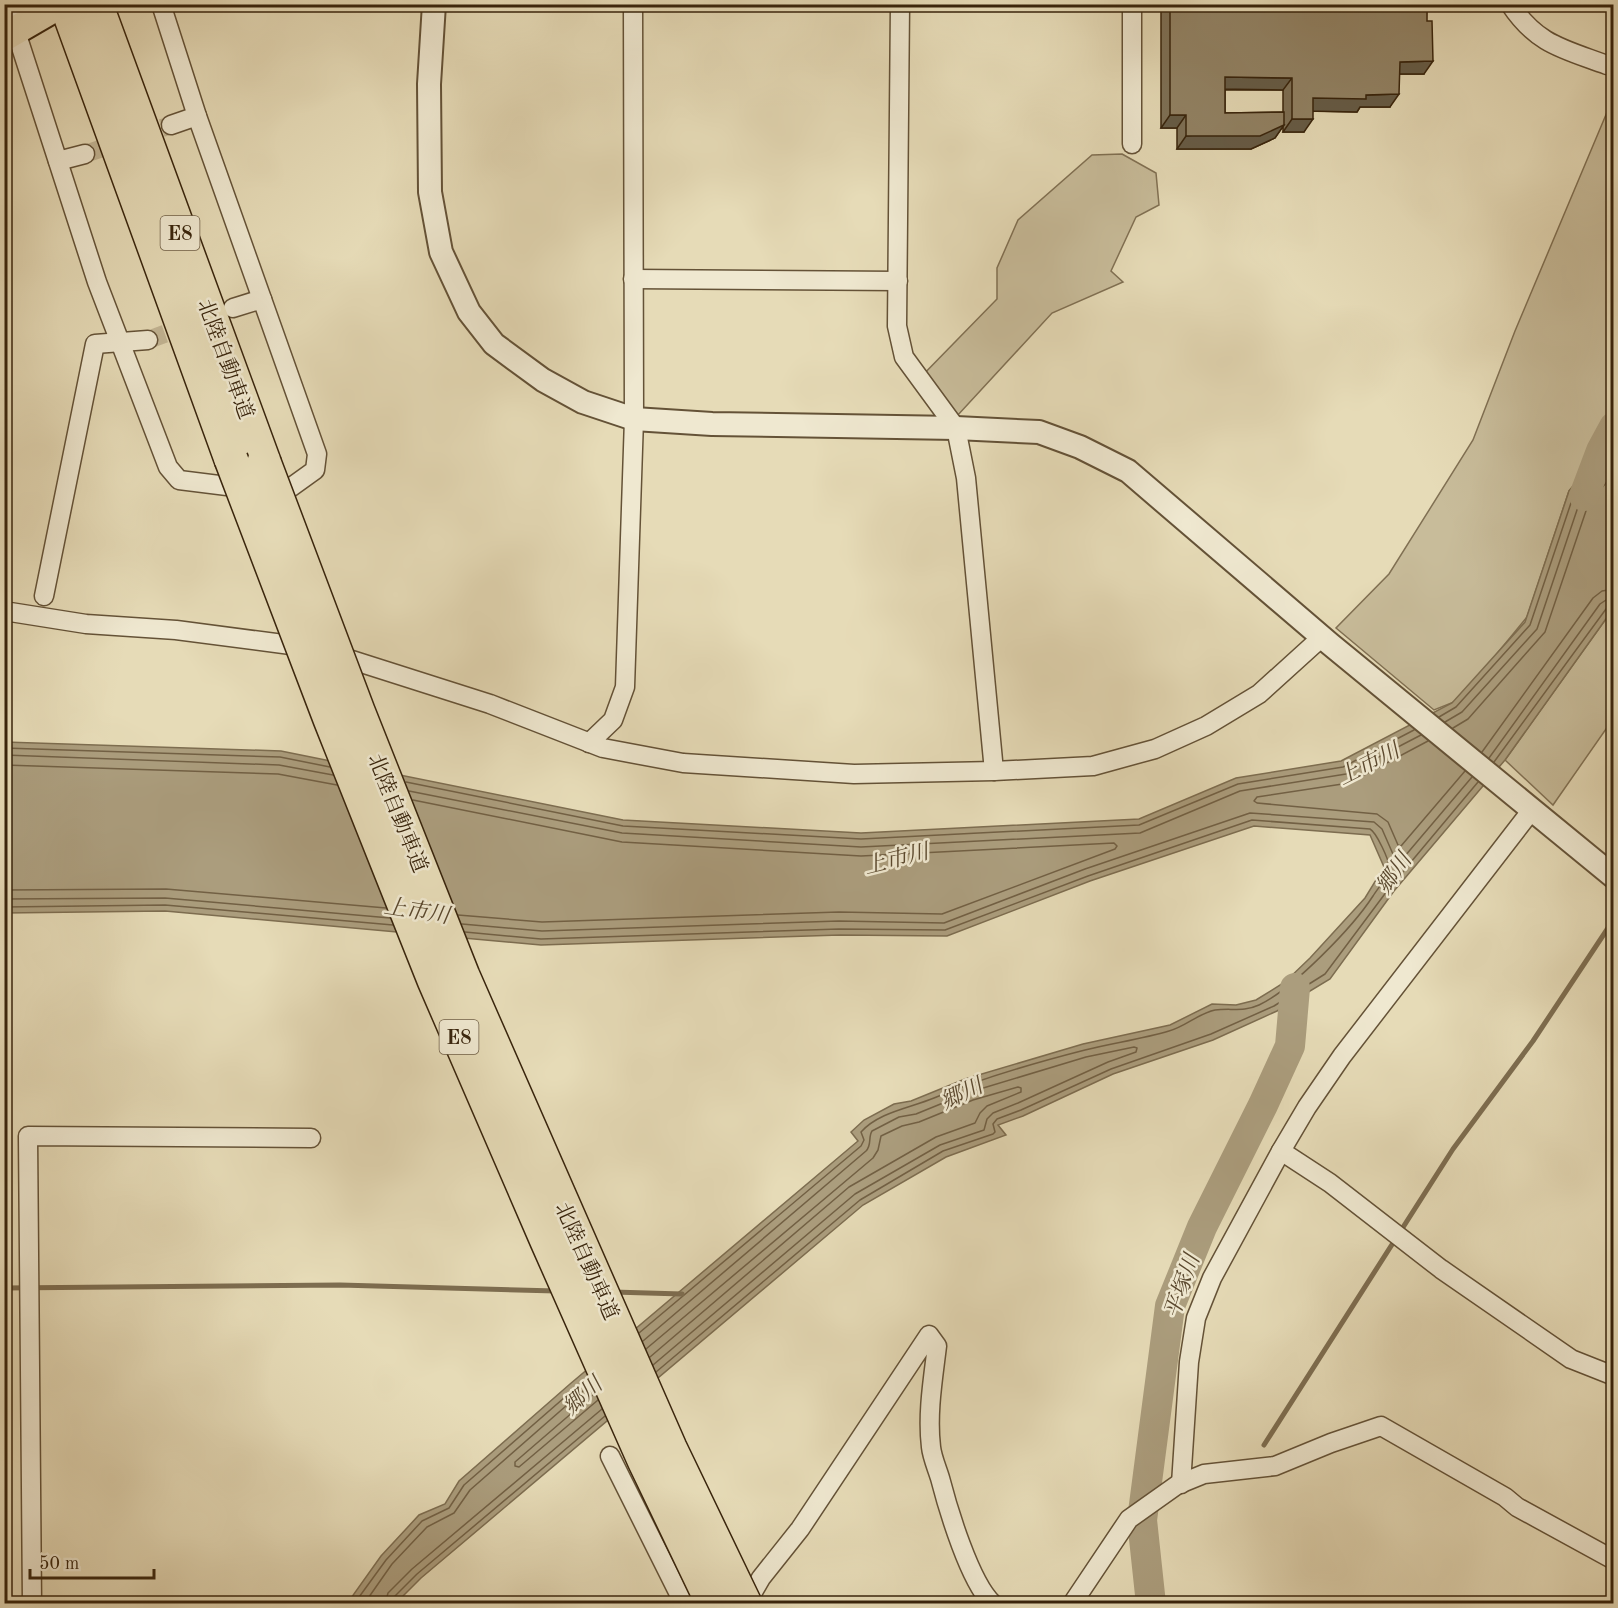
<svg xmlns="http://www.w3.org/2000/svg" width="1618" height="1608" viewBox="0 0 1618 1608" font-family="'Old Standard TT','Noto Serif JP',serif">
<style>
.green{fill:#c8bc9a;stroke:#807053;stroke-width:1.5}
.water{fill:#ab9d7d;stroke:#7d6d50;stroke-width:1.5}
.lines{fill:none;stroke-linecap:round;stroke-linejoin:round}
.shore{stroke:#726044;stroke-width:1.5}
.stream{stroke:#7d6d50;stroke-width:5}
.river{stroke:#ab9d7d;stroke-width:30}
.minor-tunnel{stroke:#c3b695;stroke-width:18;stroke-dasharray:18 9;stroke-linecap:butt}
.minor-casing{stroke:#645237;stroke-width:21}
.tertiary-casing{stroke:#645237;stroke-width:26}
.primary-casing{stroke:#38240c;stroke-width:32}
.motorway-casing{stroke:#38240c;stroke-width:36}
.minor{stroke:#efe8d0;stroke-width:18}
.tertiary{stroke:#efe8d0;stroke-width:22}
.primary{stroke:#e6dbb7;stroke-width:28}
.motorway{stroke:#e6dbb7;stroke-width:33}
.motorway-bridge-casing{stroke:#38240c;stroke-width:36;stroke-linecap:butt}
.motorway-bridge{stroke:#e6dbb7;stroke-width:33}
.wall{fill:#7e7157;stroke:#38240c;stroke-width:1.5;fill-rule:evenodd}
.shaded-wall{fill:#665c47;stroke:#38240c;stroke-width:1.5}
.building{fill:#928365;stroke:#38240c;stroke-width:1.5}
.labels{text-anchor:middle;stroke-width:5;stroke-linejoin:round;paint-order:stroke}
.shield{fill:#efe8d0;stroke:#6f5f47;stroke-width:1.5}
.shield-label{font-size:20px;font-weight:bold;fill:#38240c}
.street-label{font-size:21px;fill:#38240c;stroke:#efe8d0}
.water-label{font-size:22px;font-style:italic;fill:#5a482e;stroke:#efe8d0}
</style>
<rect width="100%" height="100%" fill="#e6dbb7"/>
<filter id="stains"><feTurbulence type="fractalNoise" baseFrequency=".00333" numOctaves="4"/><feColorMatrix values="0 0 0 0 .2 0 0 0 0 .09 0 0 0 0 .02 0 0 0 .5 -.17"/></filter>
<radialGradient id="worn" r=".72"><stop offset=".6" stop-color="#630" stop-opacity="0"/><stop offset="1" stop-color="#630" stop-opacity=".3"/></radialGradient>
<g class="green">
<path d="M1613,98v342l-44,51 -42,126 -68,83 -25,10 -98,-82 53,-54 84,-134 42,-109z"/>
<path d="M1122,154l34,19 3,32 -23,12 -25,54 12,11 -71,31 -95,103 -41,-34 81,-83v-31l21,-48 74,-65z"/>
<path d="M1613,609v110l-60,86 -48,-45z"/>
</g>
<path class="water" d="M1613,440v169l-108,151 -111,131 -64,88 -53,32 -64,29 -100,34 -90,42 -25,9 8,10 -60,22 -83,48 -442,373 -25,25h-51l4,-2 32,-45 38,-41 26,-11 14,-23 111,-97 288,-243 -7,-9 13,-12 30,-16 17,-3 54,-22 118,-35 87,-19 42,-21 24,1 20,-5 29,-18 25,-24 55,-60 19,-31 -14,-32 -116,-9 -164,55 -143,55 -107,-1 -299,10 -376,-34 -160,2v-171l276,9 342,69 238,13 278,-14 97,-41 105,-17 111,-58 73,-81 44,-131z"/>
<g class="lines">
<g class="shore">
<path d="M1439,717l17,-10 74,-82 44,-131 40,-45"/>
<path d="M1445,722l17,-10 75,-83 44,-131 33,-38"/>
<path d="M1453,728l15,-9 77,-87 44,-130 25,-28"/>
<path d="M1428,741l-79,42 -92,14 -3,4 3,2 120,11 11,8 10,23 3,1 64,-75"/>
<path d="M4,748l276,9 50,10"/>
<path d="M1482,752l111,-154 9,-7 12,-2"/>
<path d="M4,755l275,10 54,10"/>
<path d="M1489,758l111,-154 6,-4 8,-2"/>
<path d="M1494,762l112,-153 8,-3"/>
<path d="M4,765l274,9 59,11"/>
<path d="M406,782l217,44 238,13 278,-14 99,-41 105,-17 71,-37"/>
<path d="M409,791l213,42 239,14 279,-14 100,-42 106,-17 75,-39"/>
<path d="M413,800l209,42 239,14 253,-13 3,3 -2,3 -173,65 -103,-2 -297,10 -84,-7"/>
<path d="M4,890l162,-1 220,19"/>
<path d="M4,899l161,-1 225,20"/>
<path d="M4,907l161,-2 228,20"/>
<path d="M462,924l80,7 297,-10 105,2 141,-54 165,-56 124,9 8,7 14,32 3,2 73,-86"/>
<path d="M465,932l76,7 298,-10 106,1 143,-54 164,-56 118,9c6,3 20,32 19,39 -1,9 -11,20 -16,28 -20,31 -80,93 -114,109 -15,7 -29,3 -44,5 -16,3 -30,17 -46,21 -27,8 -56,12 -84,19 -51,13 -103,28 -151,48 -24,10 -55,14 -73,34l3,8 -3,6 -222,187"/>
<path d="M643,1341l223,-190c6,-6 2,-14 6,-20l27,-14 17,-3 54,-22 116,-35 48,-10 3,1 -1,4 -28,10 -90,41 -25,10 -6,6 -3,11 -44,15 -85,49 -202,171"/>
<path d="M646,1349l227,-191 5,-8 3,-14 21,-10 17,-4 54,-22 45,-13 3,1v4l-34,14 -7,7 -5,10 -39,14 -87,50 -199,170"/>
<path d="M656,1372l204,-172 83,-49 50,-17 2,-2 -2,-8 4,-5 24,-9 90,-41 100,-35 63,-28 51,-32 65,-87 88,-105"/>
<path d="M595,1393l-80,69v4l4,1 79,-67"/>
<path d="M354,1604l32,-44 36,-39 27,-13 15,-23 124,-108"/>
<path d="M364,1604l28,-40 35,-37 27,-14 16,-23 121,-106"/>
<path d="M385,1604l3,-11 24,-24 190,-160"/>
<path d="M393,1604l1,-7 23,-23 188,-158"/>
</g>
<g class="stream">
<path d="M4,1288l336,-3 216,6"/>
<path d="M613,1292l69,2"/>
<path d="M1264,1445l189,-296 80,-108 81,-122"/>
</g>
<g class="river">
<path d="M1584,496l17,-45 13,-24"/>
<path d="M1151,1604l-9,-84 28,-214 32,-79 61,-122 27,-59 5,-58"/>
</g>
<g class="minor-tunnel">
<path d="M85,154l86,-29"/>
<path d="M148,340l41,-15"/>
</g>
<defs>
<g id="minor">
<path d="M7,4l90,278 71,185 11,13 104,13 32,-23 2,-16 -120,-338 -36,-112"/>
<path d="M900,4l-3,322 7,31 52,71 10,50 28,293"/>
<path d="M1510,4c27,41 54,45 97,61"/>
<path d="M171,125l26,-9"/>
<path d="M1132,144v-140"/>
<path d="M58,161l27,-7"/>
<path d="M633,279l265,2"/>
<path d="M233,308l29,-9"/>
<path d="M44,596l51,-252 53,-4"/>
<path d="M4,611l82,13 90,6 130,17"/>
<path d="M333,654l157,50 113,44 80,15 171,11 140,-3 99,-5 62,-17 51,-23 53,-32 63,-57"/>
<path d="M589,743l24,-23 12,-33 9,-268 -1,-415"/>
<path d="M1531,811l-189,245 -35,51 -26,44 49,32 111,86 130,90 43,17"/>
<path d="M610,1456l74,148"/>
<path d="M1181,1484l8,-122 7,-44 16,-40 69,-127"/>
<path d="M32,1604l-4,-468 283,2"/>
<path d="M746,1604l15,-26 39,-49 129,-194 8,11c-4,33 -10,68 -6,101 1,10 6,21 9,31 8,31 30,105 53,126"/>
<path d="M1072,1604l57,-85 48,-34 27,-11 71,-8 56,-23 50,-17 124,71 12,10 97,53"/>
</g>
<path id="tertiary" d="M434,4l-5,80 1,108 11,60 28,60 25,32 49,36 40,22 51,17 78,5 244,4 83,4 41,15 48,24 202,173 284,233"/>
<path id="primary" d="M4,37l43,-25"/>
<g id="motorway">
<path d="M66,4l165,455"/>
<path d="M96,4l168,458"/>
</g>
</defs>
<use href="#minor" class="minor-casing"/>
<use href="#tertiary" class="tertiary-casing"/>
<use href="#primary" class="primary-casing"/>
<use href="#motorway" class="motorway-casing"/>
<use href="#minor" class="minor"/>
<use href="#tertiary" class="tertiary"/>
<use href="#primary" class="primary"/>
<use href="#motorway" class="motorway"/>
<defs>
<g id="motorway-bridge">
<path d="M231,459l99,260 104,261 113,261 97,219 69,144"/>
<path d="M264,462l94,249 105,265 207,472 75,156"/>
</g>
</defs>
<use href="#motorway-bridge" class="motorway-bridge-casing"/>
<use href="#motorway-bridge" class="motorway-bridge"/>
</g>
<path class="wall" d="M1161,4h266l-3,70h-25l-9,33h-30l-3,5 -44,-1 -9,21h-21v-6l-8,12 -24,11h-74v-21h-16zM1225,90h58v22l-58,1z"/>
<g class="shaded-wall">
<path d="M1433,61l-9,13h-33l9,-12z"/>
<path d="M1225,77l67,1 -9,12 -67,-1z"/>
<path d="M1399,94l-9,13h-30l-3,5 -53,-1 9,-13 53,-3z"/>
<path d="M1170,115h16l-9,13h-16z"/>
<path d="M1292,119h21l-9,13h-21z"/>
<path d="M1284,125l-9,13 -24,11h-74l9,-13z"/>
</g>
<path class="building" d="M1170,4h257v17h5l1,40 -33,1 -1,32 -33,1v4l-53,-1v21h-21v-41l-67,-1v36l59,-1v13l-24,11h-74v-21h-16z"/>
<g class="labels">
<g class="shield">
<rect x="160.5" y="216" width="39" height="34" rx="4.5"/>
<rect x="439.5" y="1020" width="39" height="34" rx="4.5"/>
</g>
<g class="shield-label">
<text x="180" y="240">E8</text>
<text x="459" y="1044">E8</text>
</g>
<g class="street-label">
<text transform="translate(226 359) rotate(70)" y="7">北陸自動車道</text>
<text transform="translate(398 813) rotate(68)" y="7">北陸自動車道</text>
<text transform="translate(587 1261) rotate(66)" y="7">北陸自動車道</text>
</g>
<g class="water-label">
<text transform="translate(1368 763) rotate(-27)" y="8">上市川</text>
<text transform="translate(896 858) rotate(-14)" y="8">上市川</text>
<text transform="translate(1393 873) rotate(-55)" y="8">郷川</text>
<text transform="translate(417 910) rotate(9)" y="8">上市川</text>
<text transform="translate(961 1093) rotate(-26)" y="8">郷川</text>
<text transform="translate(1181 1286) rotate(-71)" y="8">平塚川</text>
<text transform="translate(582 1395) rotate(-42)" y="8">郷川</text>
</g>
</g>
<rect width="1618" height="1608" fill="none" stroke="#e6dbb7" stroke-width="24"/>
<rect x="6" y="6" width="1606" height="1596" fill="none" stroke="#38240c" stroke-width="3"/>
<rect x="12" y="12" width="1594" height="1584" fill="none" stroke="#38240c" stroke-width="1.5"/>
<path d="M30 1569v9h124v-9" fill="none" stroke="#38240c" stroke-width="3"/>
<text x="39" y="1569" font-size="18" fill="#38240c" stroke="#efe8d0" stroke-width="4.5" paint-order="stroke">50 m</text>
<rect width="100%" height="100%" filter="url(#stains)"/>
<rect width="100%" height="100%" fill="url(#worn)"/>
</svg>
